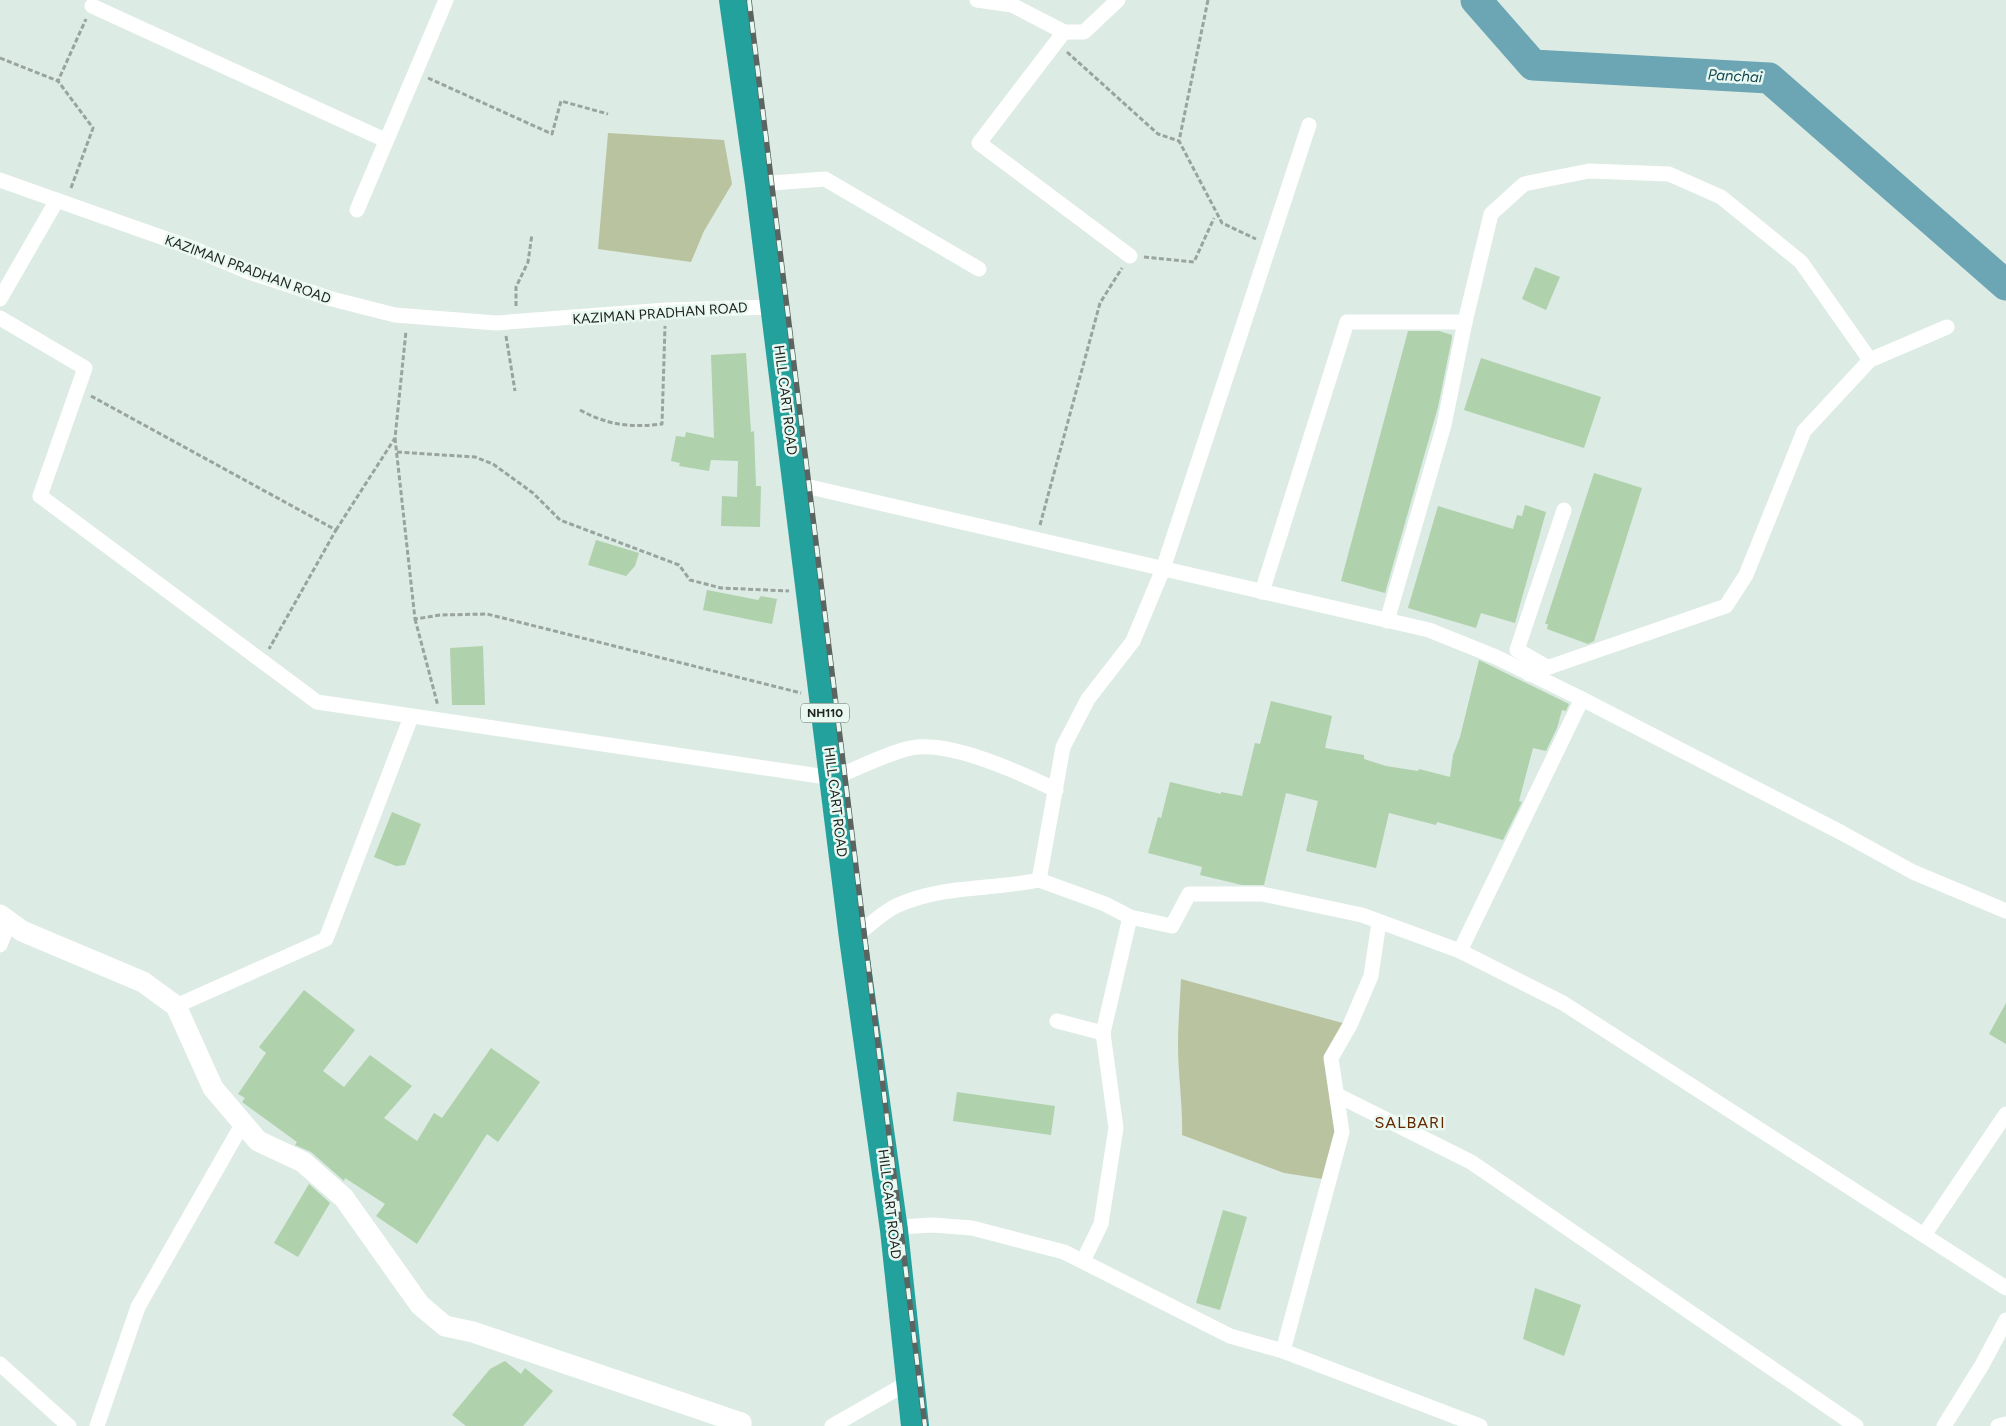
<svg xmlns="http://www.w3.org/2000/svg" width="2006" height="1426" viewBox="0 0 2006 1426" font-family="Figtree,sans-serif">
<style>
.green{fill:#bac39f}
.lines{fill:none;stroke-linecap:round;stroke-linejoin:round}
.river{stroke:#6ca5b4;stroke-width:31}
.building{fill:#afd1ac}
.path{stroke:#99a49f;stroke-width:3;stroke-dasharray:5 2.5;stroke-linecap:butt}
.street{stroke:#fff;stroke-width:15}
.secondary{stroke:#fff;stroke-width:21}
.highway{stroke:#23a29d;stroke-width:28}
.rail-casing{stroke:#5c6461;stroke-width:5.5}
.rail{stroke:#e9f8f1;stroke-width:4;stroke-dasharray:11;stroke-linecap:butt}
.labels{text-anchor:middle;stroke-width:5;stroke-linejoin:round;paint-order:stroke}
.shield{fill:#e9f8f1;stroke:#5c6461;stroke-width:1}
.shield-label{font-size:12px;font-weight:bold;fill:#202523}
.street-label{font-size:14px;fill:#202523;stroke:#e9f8f1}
.water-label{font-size:15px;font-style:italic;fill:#124651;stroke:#e9f8f1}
.quarter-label{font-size:16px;letter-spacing:1px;fill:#652800;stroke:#e9f8f1}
</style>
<rect width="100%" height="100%" fill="#dcebe4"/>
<g class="green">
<path d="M608,133l116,7 8,44 -28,47 -13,31 -93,-13z"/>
<path d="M1181,979l169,46 -19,33 11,74 -13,48 -45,-7 -102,-38c1,-30 -4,-60 -4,-90 0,-22 2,-44 3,-66z"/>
</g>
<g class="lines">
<path class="river" d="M1476,0l57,65 236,13 237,207"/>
</g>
<g class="building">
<path d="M1535,267l25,10 -14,33 -24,-11z"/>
<path d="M1408,331h31l13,4v3l-14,69 -53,186 -44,-12z"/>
<path d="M746,353l5,79 3,-1 2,55h5l-1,41 -39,-1 1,-30 15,1 1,-36 -27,-1 -2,11 -30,-5 1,-3 -9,-2 5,-25 9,1 1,-5 28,6 -3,-83z"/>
<path d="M1481,358l120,39 -17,51 -120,-38z"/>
<path d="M1594,473l48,15 -48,153 -6,3 -41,-15 1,-5h-3z"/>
<path d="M1525,505l21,7 -31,111 -34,-10 -5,15 -68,-20 30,-102 75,23 4,-14 5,1z"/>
<path d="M596,540l43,13 -4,13 -9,10 -38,-11z"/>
<path d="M707,590l51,10 3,-4 16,3 -5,25 -69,-14z"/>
<path d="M483,646l2,59h-33l-2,-57z"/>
<path d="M1479,660l90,44 -3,7 -4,-1 -5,18 -11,23 -13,-3 -14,53 3,1 -19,38 -66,-18 -1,3 -47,-12 -13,55 -70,-17 12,-50 -32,-8 -22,92h-22l-42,-10 2,-8 -54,-14 10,-36 3,1 9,-36 51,12v-2l21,4 13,-53 5,1 11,-43 61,15 -7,32 39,7v4l22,7 32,5 1,-2 31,8 3,-22 7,-18z"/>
<path d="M392,812l29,12 -16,41 -9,1 -22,-9z"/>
<path d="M304,990l51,40 -32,41 21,16 26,-32 42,31 -28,32 33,23 17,-28 8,5 49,-70 49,34 -42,60 -11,-8 -70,110 -41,-28 9,-12 -40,-26 -1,3 -33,-29 -16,-7 2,-3 -55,-40 3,-4 -7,-4 28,-41 -7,-6z"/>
<path d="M2006,1003v41l-17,-10z"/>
<path d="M957,1092l98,14 -4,29 -98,-14z"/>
<path d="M309,1184l21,19 -32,54 -24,-14z"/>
<path d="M1223,1210l24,7 -27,93 -24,-7z"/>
<path d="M1535,1288l46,17 -17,51 -41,-17z"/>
<path d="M505,1361l16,13 4,-6 28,23 -30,35h-57l-14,-11 38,-46z"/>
</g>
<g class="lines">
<g class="path">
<path d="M1208,0l-29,141 43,82 34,16"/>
<path d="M1067,52l91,82 21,7"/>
<path d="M0,58l58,23"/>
<path d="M428,78l124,56 9,-33 47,13"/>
<path d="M71,188l22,-60 -35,-47 28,-62"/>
<path d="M1144,257l50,5 20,-44"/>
<path d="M516,306v-19l12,-25 4,-28"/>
<path d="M506,336l9,55"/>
<path d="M91,396l245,134 -67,119"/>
<path d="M580,410c27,15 52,18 82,14l3,-98"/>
<path d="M395,438l20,181 25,-4 47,-1 314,79"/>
<path d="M397,452l78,5 18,7 40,29 27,27 119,45 11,15 31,8 68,3"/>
<path d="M1040,525l60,-222 22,-35"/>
<path d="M336,530l59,-92 11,-107"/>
<path d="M415,619l23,87"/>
</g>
<g class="street">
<path d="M977,0l35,5 52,27 -85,111 151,113"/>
<path d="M92,6l293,134"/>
<path d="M1064,32h20l34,-32"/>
<path d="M0,180l192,68 57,24 83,27 63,16 101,8 170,-13 108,-3"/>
<path d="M759,184l66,-5 154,90"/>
<path d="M357,210l89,-210"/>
<path d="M0,299l57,-99"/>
<path d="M0,318l85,50 -45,128 277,206 516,76c22,-8 56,-26 78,-30 39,-8 110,25 145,42"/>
<path d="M797,488l13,-1 619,143 67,27 86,42 260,134 71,39 93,39"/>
<path d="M1262,592l85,-270h118l26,-108 33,-30 65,-13 80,3 52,23 80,65 69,98"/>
<path d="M1387,621l57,-196 21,-103"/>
<path d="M1547,667l-30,-17 47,-140"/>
<path d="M1529,674l197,-68 20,-31 58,-144 66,-71 77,-33"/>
<path d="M1039,880l66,24 25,13"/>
<path d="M853,938c14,-10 28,-25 43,-32 44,-21 96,-16 143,-26l24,-133 25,-48 45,-58 30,-72 146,-444"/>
<path d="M0,945l9,-23"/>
<path d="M1460,951l122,-252"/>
<path d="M176,1006l150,-67 85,-222"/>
<path d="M1057,1021l46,12 27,-116 42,9 17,-32h73l100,21 98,36 103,52 443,285"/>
<path d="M1337,1095l134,67 385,264"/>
<path d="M894,1230l5,-3 34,-2 39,3 92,24 166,84 53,15 197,75"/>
<path d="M1924,1235l82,-121"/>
<path d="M1083,1261l18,-37 15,-96 -13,-95"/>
<path d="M1283,1351l59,-219 -11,-74 19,-33 21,-49 8,-54"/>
<path d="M0,1364l69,62"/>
<path d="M97,1426l41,-119 105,-184"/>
<path d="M832,1426l77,-44"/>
<path d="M1944,1426l38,-61 24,-45"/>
<path d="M1998,1426l8,-2"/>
</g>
<path class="secondary" d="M0,915l22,16 121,51 33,24 37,82 45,53 45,21 41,36 76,107 25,21 28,6 268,91v3"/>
<path class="highway" d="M733,0l26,184 94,754 41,292 21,196"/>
<defs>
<path id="rail" d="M749,0l176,1426"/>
</defs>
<use href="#rail" class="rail-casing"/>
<use href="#rail" class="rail"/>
</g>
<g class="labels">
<rect class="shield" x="801" y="703.5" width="48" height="19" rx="4"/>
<g class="shield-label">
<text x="825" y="717">NH110</text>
</g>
<g class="street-label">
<text transform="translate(248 269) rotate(20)" y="5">KAZIMAN PRADHAN ROAD</text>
<text transform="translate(660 313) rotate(-4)" y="5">KAZIMAN PRADHAN ROAD</text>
<text transform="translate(786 400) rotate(83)" y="5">HILL CART ROAD</text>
<text transform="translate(836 802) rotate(83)" y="5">HILL CART ROAD</text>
<text transform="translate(890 1204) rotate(83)" y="5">HILL CART ROAD</text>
</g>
<g class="water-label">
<text transform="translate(1735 76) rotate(3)" y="5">Panchai</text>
</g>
<g class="quarter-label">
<text x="1410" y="1128">SALBARI</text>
</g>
</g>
</svg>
